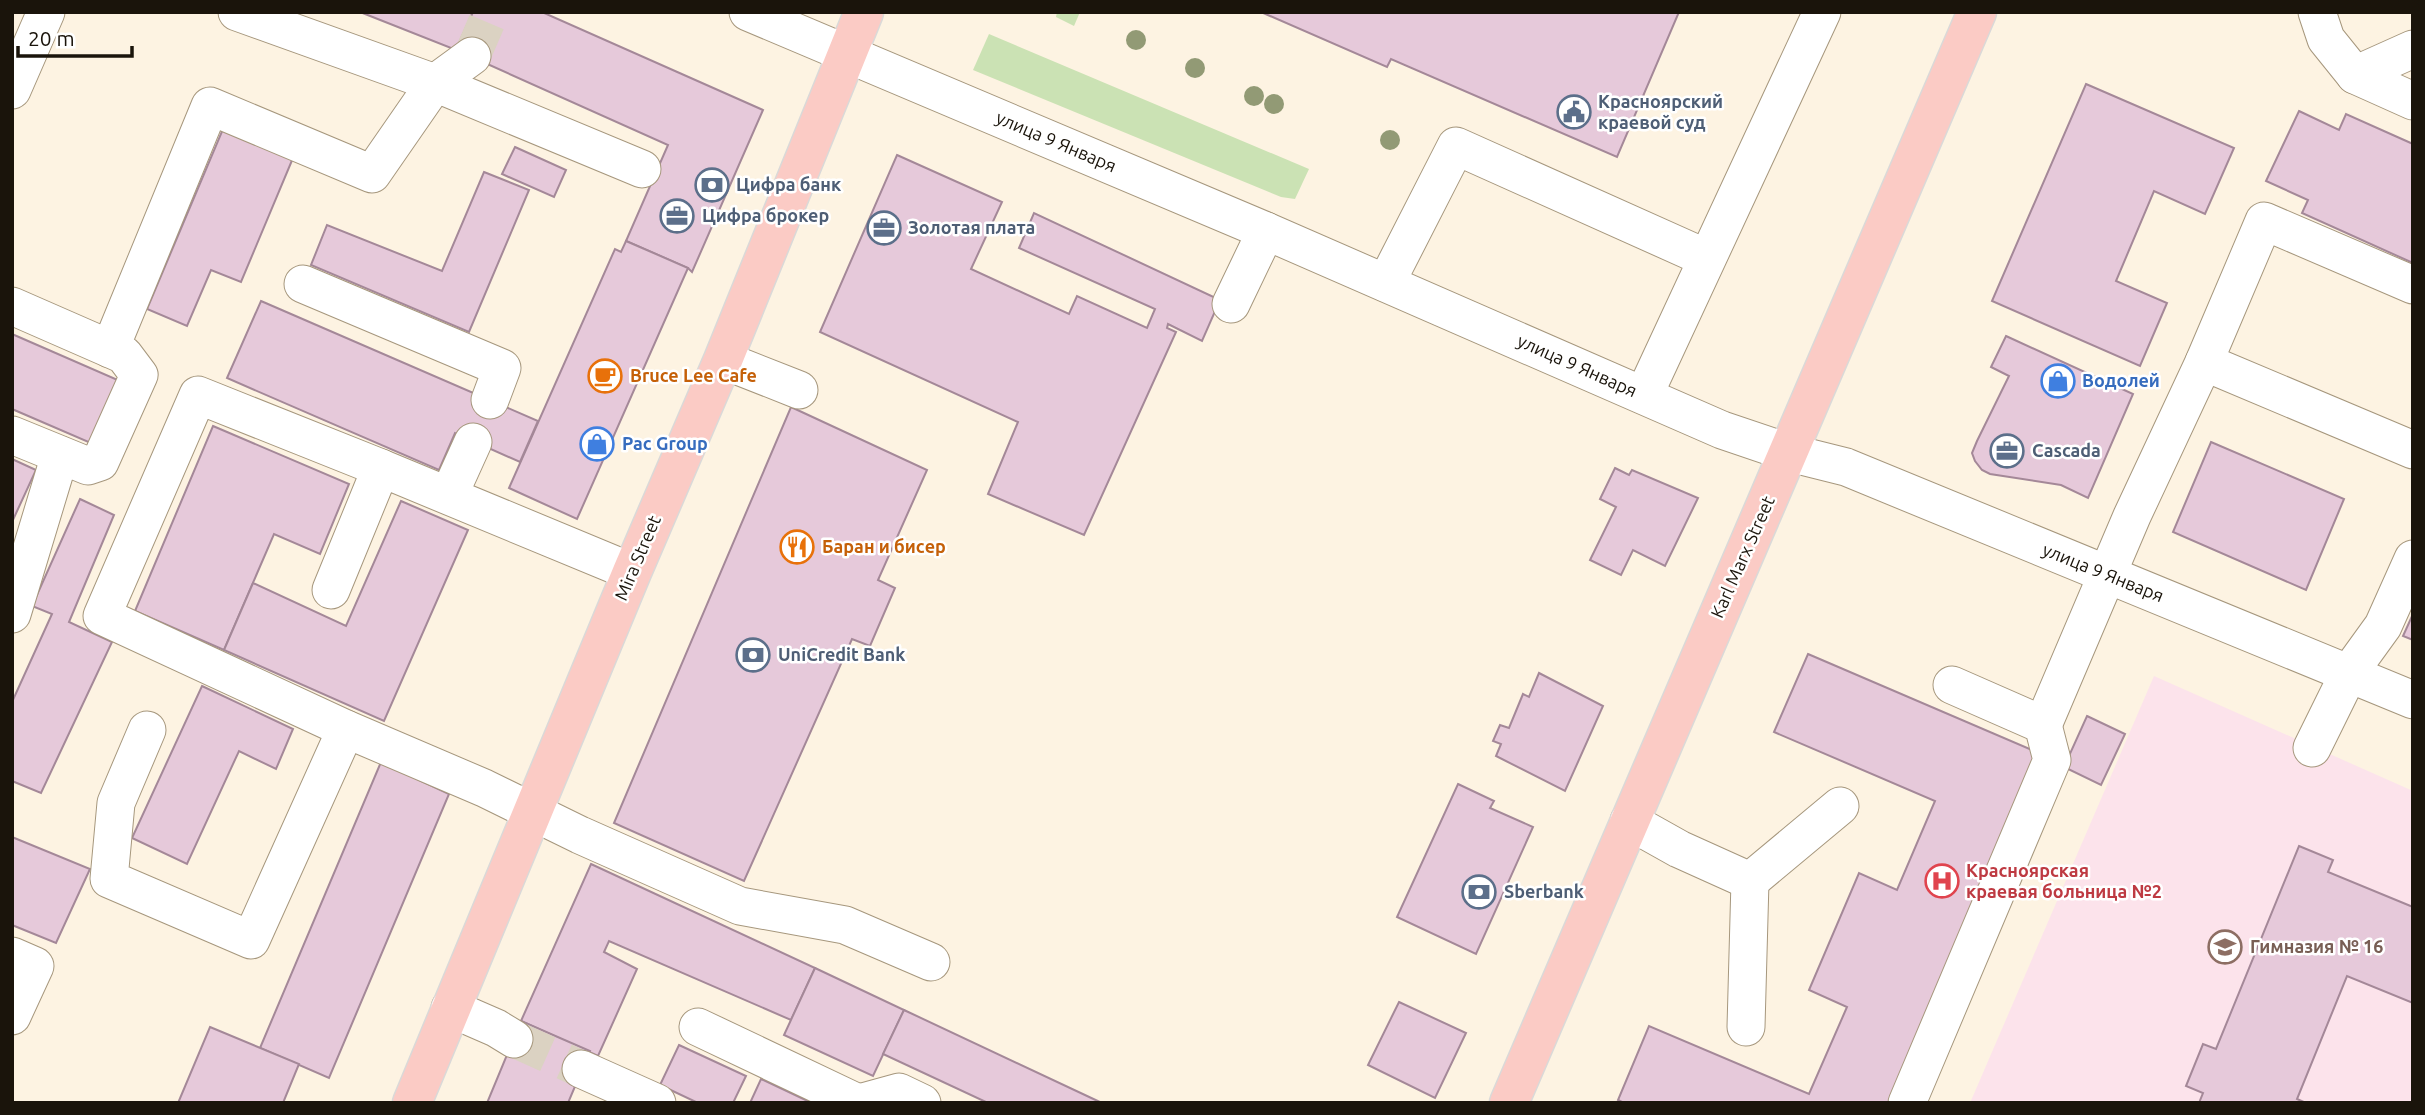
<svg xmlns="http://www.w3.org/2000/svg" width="2425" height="1115" viewBox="0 0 2425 1115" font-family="Ubuntu,sans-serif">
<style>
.education{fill:#fce3eb}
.green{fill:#cbe2b4}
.building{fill:#e6c9da;stroke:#a48898;stroke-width:2}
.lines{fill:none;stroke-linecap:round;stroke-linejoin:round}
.minor-tunnel{stroke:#dbd2c2;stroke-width:37;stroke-dasharray:37 18;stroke-linecap:butt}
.minor-casing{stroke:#a6977d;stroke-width:39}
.major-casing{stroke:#dad9d8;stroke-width:41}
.minor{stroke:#fff;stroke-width:37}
.major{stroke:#fbcbc5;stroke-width:38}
.tree{fill:#929a75}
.labels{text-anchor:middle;stroke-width:5;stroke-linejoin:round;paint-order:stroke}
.service-label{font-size:18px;font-weight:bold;fill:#4e5e75;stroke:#fff;text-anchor:start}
.street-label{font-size:18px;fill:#1a140b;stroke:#fff}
.food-label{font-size:18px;font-weight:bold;fill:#c56008;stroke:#fff;text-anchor:start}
.shop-label{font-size:18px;font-weight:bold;fill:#366cbe;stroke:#fff;text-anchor:start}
.health-label{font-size:18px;font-weight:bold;fill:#be3a42;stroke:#fff;text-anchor:start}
.education-label{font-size:18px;font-weight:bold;fill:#785e54;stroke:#fff;text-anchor:start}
</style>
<rect width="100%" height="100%" fill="#fdf3e2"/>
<path class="education" d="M2154,676l259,115v312h-443z"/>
<g class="green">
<path d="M1057,12h23l-6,14 -18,-9z"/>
<path d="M989,34l320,135 -14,30 -14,-2 -308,-127z"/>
</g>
<g class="building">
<path d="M360,12h113l-17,38z"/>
<path d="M473,12h69l221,98 -71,162 -4,-4 -62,-27 42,-96 -212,-95z"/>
<path d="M1261,12h418l-62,145 -226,-98 -4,8z"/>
<path d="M2086,84l148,64 -29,66 -51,-23 -38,90 51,22 -27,63 -148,-65z"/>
<path d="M2299,111l40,19 7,-16 67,30v119l-111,-50 6,-13 -42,-19z"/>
<path d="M223,129l70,29 -52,124 -30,-12 -24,56 -40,-17z"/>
<path d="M515,147l51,23 -12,27 -52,-23z"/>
<path d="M897,155l105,47 -31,67 98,45 8,-18 70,32 8,-19 -136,-61 15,-35 186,87 -18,41 -34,-17 -1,4 9,4 -92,203 -96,-41 30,-72 -198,-90z"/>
<path d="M484,172l45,18 -60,142 -158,-67 16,-40 115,46z"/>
<path d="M626,241l62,27 -111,251 -68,-31 106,-239 6,3z"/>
<path d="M261,301l277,120 -18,41 -65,-29 -16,37 -212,-92z"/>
<path d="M12,334l108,47 -27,63 -81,-35z"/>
<path d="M2006,336l127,58 -45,104 -27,-13 -71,-11 -8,-4 -7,-9 -3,-8 5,-12 32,-65 -18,-9z"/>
<path d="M791,407l136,63 -49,110 17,8 -25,58 -18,-7 -108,242 -130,-58z"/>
<path d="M213,426l136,58 -29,70 -46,-20 -50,116 -89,-39z"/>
<path d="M2211,442l133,57 -38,91 -133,-58z"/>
<path d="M12,459l24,11 -24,52z"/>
<path d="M1615,468l14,7 3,-5 66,28 -33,68 -32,-16 -12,25 -31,-15 26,-53 -16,-8z"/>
<path d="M80,499l34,16 -45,107 43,20 -71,151 -29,-12v-79l40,-88 -20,-8z"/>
<path d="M401,501l67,29 -84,191 -160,-71 29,-67 93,43z"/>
<path d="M2413,614v26l-10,-4z"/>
<path d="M1808,654l231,99 -150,350h-265l-6,-3 31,-74 160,68 38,-87 -38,-17 50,-117 38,17 38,-89 -161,-69z"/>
<path d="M1539,673l64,33 -38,85 -69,-35 5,-12 -8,-3 7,-16 9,3 14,-34 6,3z"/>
<path d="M202,686l91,43 -17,40 -37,-18 -52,113 -55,-26z"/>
<path d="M2087,716l38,18 -24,51 -37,-18z"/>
<path d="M381,762l68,32 -120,284 -69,-30z"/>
<path d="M1458,784l36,17 -4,7 43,19 -57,127 -79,-37z"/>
<path d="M12,837l78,32 -34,74 -44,-18z"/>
<path d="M2299,846l34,14 -5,12 85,35v96l-66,-27 -50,123 9,4h-107l4,-10 -17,-7 17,-42 13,5z"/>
<path d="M591,864l224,104 -24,52 -182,-79 -5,11 33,17 -39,87 -77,-35z"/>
<path d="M815,968l89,42 -31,66 -89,-41z"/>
<path d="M1399,1002l67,31 -31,65 -67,-33z"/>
<path d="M904,1010l198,93h-114l-105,-49z"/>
<path d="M521,1021l69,30 -22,52h-81z"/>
<path d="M210,1027l89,37 -16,39h-105z"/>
<path d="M679,1045l67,31 -13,27h-35l-38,-18z"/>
<path d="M761,1079l51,24h-62z"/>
</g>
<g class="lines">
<g class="minor-tunnel">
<path d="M472,56l19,-44"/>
<path d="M514,1039l67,30"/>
</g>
<defs>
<g id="minor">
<path d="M237,12l198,71 207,86"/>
<path d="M748,12l518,219 456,199 68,23 56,14 567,233"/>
<path d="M2317,12l9,27 29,36 58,26"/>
<path d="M2355,75l58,-26"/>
<path d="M12,90l34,-78"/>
<path d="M1386,283l70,-137 250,112"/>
<path d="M303,284l199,84 -12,32"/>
<path d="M1231,304l35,-73"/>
<path d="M12,306l112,49 15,20 -39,87 -12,4 -76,-31"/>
<path d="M110,349l100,-243 162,68 63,-91 37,-27"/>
<path d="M723,360l76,30"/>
<path d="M2204,362l209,88"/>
<path d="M1644,395l178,-383"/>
<path d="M381,468l-183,-73 -96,221 244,113 138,59 96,47 160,71 105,19 86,37"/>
<path d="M449,495l24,-53"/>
<path d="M331,590l50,-122 251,104"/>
<path d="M12,614l48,-159"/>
<path d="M2043,725l89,-209 72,-154 60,-141 149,64"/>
<path d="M147,730l-31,73 -7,76 142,61 95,-211"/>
<path d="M2312,748l37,-75 34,-47 30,-67"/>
<path d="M1629,821l50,28 71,32 90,-75"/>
<path d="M12,956l23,10 -23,50"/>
<path d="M450,1008l46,20 18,11"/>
<path d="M698,1027l160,76"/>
<path d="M1746,1027l4,-146"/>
<path d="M581,1069l76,34"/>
<path d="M859,1103l40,-11 23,11"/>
<path d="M1907,1103l145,-343 -9,-35 -91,-40"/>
</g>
<g id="major">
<path d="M412,1103l220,-531 91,-212 141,-348"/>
<path d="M1509,1103c155,-364 314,-727 468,-1091"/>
</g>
</defs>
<use href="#minor" class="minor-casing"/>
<use href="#major" class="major-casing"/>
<use href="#minor" class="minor"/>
<use href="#major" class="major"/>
</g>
<g class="tree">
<circle cx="1136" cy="40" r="10"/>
<circle cx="1195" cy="68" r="10"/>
<circle cx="1254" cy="96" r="10"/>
<circle cx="1274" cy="104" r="10"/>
<circle cx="1390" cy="140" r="10"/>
</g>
<defs>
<symbol id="civic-ring" viewBox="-11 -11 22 22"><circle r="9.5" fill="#fff" stroke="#5c6f8a" stroke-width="1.5"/><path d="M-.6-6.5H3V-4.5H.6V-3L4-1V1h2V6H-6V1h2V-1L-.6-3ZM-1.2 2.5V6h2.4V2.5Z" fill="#5c6f8a"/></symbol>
<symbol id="bank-ring" viewBox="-11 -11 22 22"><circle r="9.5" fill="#fff" stroke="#5c6f8a" stroke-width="1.5"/><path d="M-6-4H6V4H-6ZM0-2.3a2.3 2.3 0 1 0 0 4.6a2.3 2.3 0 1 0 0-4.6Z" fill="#5c6f8a"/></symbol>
<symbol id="office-ring" viewBox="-11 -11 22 22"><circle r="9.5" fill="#fff" stroke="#5c6f8a" stroke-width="1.5"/><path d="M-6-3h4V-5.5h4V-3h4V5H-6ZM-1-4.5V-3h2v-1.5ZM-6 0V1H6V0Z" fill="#5c6f8a"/></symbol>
<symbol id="cafe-ring" viewBox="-11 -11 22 22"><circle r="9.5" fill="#fff" stroke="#e8710a" stroke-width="1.5"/><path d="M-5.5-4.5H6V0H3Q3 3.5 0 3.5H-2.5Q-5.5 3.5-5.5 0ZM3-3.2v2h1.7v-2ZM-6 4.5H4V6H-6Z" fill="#e8710a"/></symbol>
<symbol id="shop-ring" viewBox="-11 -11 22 22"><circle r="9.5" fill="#fff" stroke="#3f7fe0" stroke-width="1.5"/><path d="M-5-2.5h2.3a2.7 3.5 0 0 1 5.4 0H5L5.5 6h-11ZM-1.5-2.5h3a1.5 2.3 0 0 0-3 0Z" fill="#3f7fe0"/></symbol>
<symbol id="restaurant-ring" viewBox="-11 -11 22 22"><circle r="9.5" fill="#fff" stroke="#e8710a" stroke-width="1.5"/><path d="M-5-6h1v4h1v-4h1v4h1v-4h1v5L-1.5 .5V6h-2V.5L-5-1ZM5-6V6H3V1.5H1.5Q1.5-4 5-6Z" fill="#e8710a"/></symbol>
<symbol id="hospital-ring" viewBox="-11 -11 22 22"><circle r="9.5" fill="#fff" stroke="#e0444e" stroke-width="1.5"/><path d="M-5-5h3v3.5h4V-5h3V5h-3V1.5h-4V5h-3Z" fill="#e0444e"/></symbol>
<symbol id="school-ring" viewBox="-11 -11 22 22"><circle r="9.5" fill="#fff" stroke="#8d6e63" stroke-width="1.5"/><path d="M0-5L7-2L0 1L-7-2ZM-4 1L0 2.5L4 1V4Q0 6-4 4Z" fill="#8d6e63"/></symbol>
</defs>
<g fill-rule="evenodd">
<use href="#civic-ring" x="1555" y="93" width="38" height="38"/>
<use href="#bank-ring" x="693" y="166" width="38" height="38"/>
<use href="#office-ring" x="658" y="197" width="38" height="38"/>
<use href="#office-ring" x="865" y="209" width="38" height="38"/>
<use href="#cafe-ring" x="586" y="357" width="38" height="38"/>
<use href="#shop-ring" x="2039" y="362" width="38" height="38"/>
<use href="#shop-ring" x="578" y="425" width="38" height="38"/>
<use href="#office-ring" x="1988" y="432" width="38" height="38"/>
<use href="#restaurant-ring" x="778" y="528" width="38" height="38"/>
<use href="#bank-ring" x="734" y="636" width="38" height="38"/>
<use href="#hospital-ring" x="1923" y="862" width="38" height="38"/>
<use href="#bank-ring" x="1460" y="873" width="38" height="38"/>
<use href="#school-ring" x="2206" y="928" width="38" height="38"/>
</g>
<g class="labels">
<g class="service-label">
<text x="1598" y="108">Красноярский<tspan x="1598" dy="21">краевой суд</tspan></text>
<text x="736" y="191">Цифра банк</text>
<text x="702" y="222">Цифра брокер</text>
<text x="908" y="234">Золотая плата</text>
<text x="2032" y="457">Cascada</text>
<text x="778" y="661">UniCredit Bank</text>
<text x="1504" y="898">Sberbank</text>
</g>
<g class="street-label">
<text transform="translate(1056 142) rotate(23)" y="6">улица 9 Января</text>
<text transform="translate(1577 366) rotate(24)" y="6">улица 9 Января</text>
<text transform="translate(1743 557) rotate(-66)" y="6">Karl Marx Street</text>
<text transform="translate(638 558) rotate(-67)" y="6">Mira Street</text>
<text transform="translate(2103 573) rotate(22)" y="6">улица 9 Января</text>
</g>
<g class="food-label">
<text x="630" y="382">Bruce Lee Cafe</text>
<text x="822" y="553">Баран и бисер</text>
</g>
<g class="shop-label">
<text x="2082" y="387">Водолей</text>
<text x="622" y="450">Pac Group</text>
</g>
<g class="health-label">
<text x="1966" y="877">Красноярская<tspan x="1966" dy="21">краевая больница №2</tspan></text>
</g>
<g class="education-label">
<text x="2250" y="953">Гимназия № 16</text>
</g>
</g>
<rect width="2425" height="1115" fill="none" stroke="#1a140b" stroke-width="28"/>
<path d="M18 46v10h114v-10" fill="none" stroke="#1a140b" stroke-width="3.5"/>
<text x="28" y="46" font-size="21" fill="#1a140b" stroke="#ffffff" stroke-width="5" paint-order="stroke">20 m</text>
</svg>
